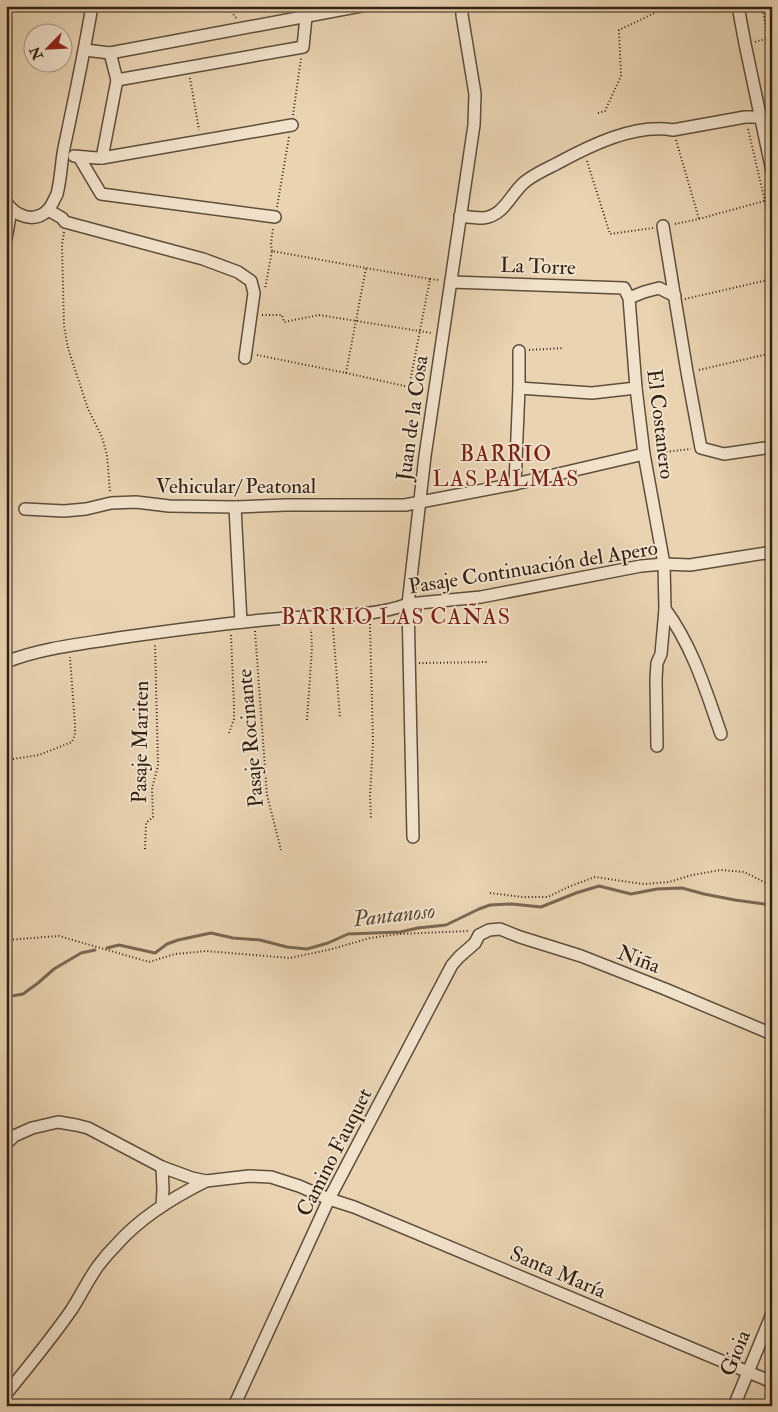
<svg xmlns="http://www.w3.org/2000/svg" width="778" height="1412" viewBox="0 0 778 1412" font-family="'IM FELL Double Pica',serif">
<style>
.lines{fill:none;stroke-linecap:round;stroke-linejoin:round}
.stream{stroke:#796752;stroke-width:3}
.minor-casing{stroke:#5e4e3b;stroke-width:14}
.path{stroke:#302114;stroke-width:2;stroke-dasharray:1 2.5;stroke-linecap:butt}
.minor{stroke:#f1e2cc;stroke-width:11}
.labels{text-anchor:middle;stroke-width:4;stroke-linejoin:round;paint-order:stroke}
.street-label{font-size:21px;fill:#302114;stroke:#f1e2cc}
.neighbourhood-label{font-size:22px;letter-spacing:1px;fill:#7a1f14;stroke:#f1e2cc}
.water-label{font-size:22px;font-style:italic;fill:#5b4a38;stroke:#f1e2cc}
</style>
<rect width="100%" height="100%" fill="#e9d3b1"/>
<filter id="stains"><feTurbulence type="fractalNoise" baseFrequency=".004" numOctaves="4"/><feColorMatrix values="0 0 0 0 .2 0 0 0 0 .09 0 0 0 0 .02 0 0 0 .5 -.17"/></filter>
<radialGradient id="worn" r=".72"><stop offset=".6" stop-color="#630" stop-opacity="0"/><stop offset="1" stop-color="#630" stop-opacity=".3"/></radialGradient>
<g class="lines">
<g class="stream">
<path d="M107,948l12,-3 36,8 12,-9 11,-4 33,-7 22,5 27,2 27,7 20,2 21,-6 20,-9 52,-2 18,-4 28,-3 33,-16 11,-4 22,-1 29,3 35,-14 23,-7 32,8 26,-5 25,-1 22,6 31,6 37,5"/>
<path d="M6,997l17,-3 15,-11 16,-14 27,-16 14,-3"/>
</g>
<defs>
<g id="minor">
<path d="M738,6l7,38 27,127"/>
<path d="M85,50l25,3 251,-47"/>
<path d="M117,80l186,-33 3,-30 -2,-11"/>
<path d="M74,156l23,2h5l15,-78 -7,-27"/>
<path d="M79,157l22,37 174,23"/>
<path d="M102,158l190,-33"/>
<path d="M6,202c9,14 28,22 42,8 3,-3 7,-12 9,-16 4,-15 4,-31 7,-46 10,-47 20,-94 28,-142"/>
<path d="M48,210l14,8 3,4 138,37 35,13 13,9 3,12 -9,65"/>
<path d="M460,216c8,1 16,2 23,2 22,-2 28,-26 43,-37 9,-7 20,-12 30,-17 33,-18 79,-41 117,-34l72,-13h15"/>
<path d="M663,226l24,146 14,76 23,6 48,-7"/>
<path d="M6,239l5,-29"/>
<path d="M451,282l173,6 5,10 7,90 8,66 20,110 1,45 -4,45 -4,9 -1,16 1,67"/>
<path d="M629,298l15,-6 15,-4 16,8"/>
<path d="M519,388l73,5 44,-5"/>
<path d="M515,484l4,-96v-37"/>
<path d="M235,507l6,115"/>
<path d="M25,509l39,2 22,-2 25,-6 25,-1 33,4 66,1 51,-2h119l110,-21 129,-30"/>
<path d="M665,609c28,38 41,82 56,125"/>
<path d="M6,662c34,-14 76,-18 112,-24 56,-8 113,-16 169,-20 36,-2 88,-1 121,-14l73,-7 160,-31 23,-2 26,1 82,-13"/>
<path d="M413,837l-5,-233 17,-148 49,-331 1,-31 -13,-79v-9"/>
<path d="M6,1144l8,-8 18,-8 26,-6 18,3 12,3 74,39 30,11 14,3 43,-5 22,1 28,9 30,13 25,8 418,175"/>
<path d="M162,1206l1,-17 -1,-22"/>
<path d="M6,1394c23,-28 46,-56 66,-85 9,-14 16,-29 26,-43 6,-8 13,-16 20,-23 24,-27 56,-46 88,-62"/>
<path d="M234,1406l95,-207 123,-234 7,-8 16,-14 4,-8 10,-5 11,-1 20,8 61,19 84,33 107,45"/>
<path d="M734,1406l38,-92"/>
</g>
</defs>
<use href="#minor" class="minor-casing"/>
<g class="path">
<path d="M227,6l10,13"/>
<path d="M762,6l10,52"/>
<path d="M755,42l17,-5"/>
<path d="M190,78l9,52"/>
<path d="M598,113l7,-2 16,-35 -2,-46 50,-24"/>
<path d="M293,115l8,-57"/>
<path d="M748,129l24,102"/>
<path d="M676,140l23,79"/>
<path d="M587,161l23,73 43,-6"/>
<path d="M277,207l12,-70"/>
<path d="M675,224l24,-5 65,-18"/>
<path d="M64,232l-2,13 2,81 4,22 20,61 14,28 5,18 3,37"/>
<path d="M272,251l-1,-7 2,-16"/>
<path d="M430,279l10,1"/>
<path d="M685,299l87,-20"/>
<path d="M262,315h20l2,7 35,-7 113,18"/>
<path d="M529,350l35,-2"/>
<path d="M257,355l89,18 20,-105 -94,-17 -7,38"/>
<path d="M699,370l73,-17"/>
<path d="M346,373l63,14 21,-108 -64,-11"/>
<path d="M656,453l35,-4"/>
<path d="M370,624l3,118 -3,54 1,22"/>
<path d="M333,628l7,90"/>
<path d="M255,631l12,164 14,55"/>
<path d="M419,663l70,-1"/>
<path d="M307,720l5,-72 -1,-19"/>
<path d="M229,733l5,-14v-13l-3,-71"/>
<path d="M6,760l33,-5 33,-13 3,-7v-10l-5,-68"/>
<path d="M145,849l1,-26 7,-6 -1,-29 6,-22 -3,-123"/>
<path d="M490,893l32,4h26l20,-10 27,-10 48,7 26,-2 23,-7 29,-5 23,2 28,14"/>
<path d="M6,940l53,-4 90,26 26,-8 31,-3 84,7 42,-9 38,-11 29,-4 70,-3"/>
</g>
<use href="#minor" class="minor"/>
</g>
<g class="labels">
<g class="street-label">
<text transform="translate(538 266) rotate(2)" y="7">La Torre</text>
<text transform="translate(412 418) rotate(-82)" y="7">Juan de la Cosa</text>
<text transform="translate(661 424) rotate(83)" y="7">El Costanero</text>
<text x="236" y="493">Vehicular/ Peatonal</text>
<text transform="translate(533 567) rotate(-9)" y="7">Pasaje Continuación del Apero</text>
<text transform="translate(250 738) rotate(-95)" y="7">Pasaje Rocinante</text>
<text transform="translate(140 742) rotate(-89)" y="7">Pasaje Mariten</text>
<text transform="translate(639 959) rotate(21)" y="7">Niña</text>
<text transform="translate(334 1152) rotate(-63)" y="7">Camino Fauquet</text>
<text transform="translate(558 1272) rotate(23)" y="7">Santa María</text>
<text transform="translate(735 1353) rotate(-68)" y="7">Gioia</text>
</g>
<g class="neighbourhood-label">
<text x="506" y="461">BARRIO<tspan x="506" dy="25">LAS PALMAS</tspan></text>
<text x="396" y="624">BARRIO LAS CAÑAS</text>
</g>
<g class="water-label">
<text transform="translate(394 914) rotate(-6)" y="8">Pantanoso</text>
</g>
</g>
<rect width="778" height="1412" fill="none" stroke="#e9d3b1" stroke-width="25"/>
<rect x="8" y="8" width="763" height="1397" fill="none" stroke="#302114" stroke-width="2.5"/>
<rect x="12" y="12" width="753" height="1387" fill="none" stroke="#302114"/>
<g transform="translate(48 48) rotate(246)"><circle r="24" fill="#f1e2cc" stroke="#a49582"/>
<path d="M0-4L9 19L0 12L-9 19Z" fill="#8f2418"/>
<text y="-8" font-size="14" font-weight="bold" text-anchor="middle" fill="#302114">N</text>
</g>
<rect width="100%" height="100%" filter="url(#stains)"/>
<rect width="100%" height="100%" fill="url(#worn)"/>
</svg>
